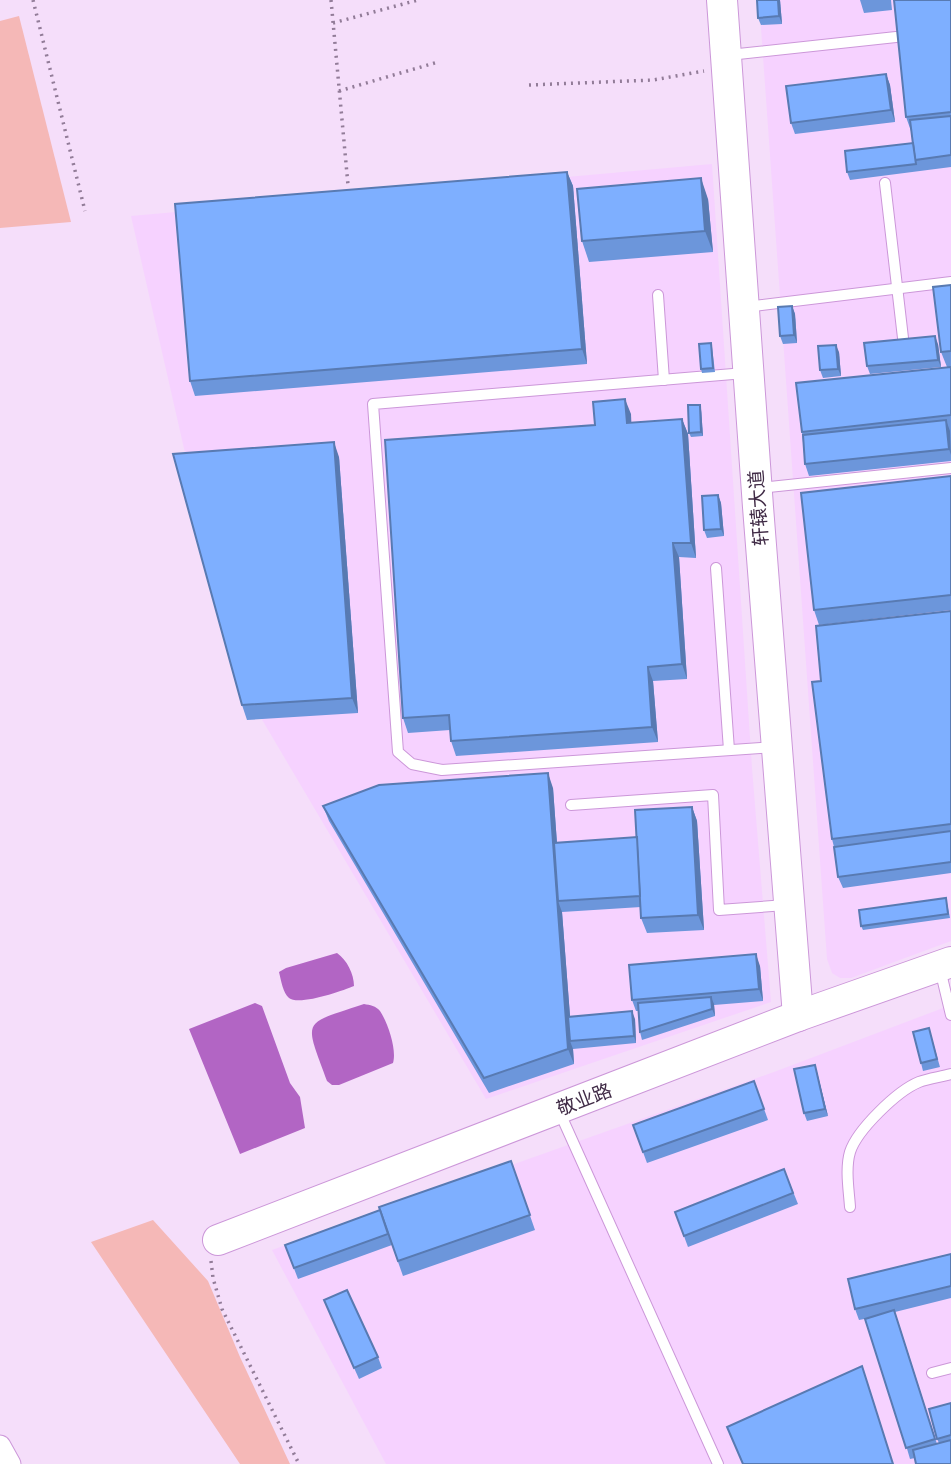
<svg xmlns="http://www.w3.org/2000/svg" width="951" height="1464" viewBox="0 0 951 1464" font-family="Merriweather,'Noto Sans SC',serif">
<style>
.built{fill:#f6d2ff}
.green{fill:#f5b8b7}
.water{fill:#b265c4}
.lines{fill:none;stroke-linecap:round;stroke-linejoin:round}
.lane-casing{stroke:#cc97d9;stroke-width:12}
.street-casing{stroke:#cc97d9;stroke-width:23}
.secondary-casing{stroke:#cc97d9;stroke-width:32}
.path{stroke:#927c98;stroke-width:3.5;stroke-dasharray:2 5;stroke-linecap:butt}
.lane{stroke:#fff;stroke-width:10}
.street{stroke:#fff;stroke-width:21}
.secondary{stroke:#fff;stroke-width:30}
.wall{fill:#6c96db}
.shaded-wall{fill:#587ab2}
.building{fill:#7eafff;stroke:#587ab2;stroke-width:2}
.labels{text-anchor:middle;stroke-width:6;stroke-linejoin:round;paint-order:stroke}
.street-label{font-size:19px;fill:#402b46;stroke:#fff}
</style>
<rect width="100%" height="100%" fill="#f5defa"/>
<g class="built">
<path d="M759,0h192v941l-100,37h-11l-8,-5 -5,-14z"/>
<path d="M712,164l40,604 19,234 -285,97 -235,-398 -63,-235 -57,-250z"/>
<path d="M951,1005v459h-565l-114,-214 502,-178z"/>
</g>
<g class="green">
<path d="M19,16l52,206 -71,6v-207z"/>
<path d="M153,1220l55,61 32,76 50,107h-50l-149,-222z"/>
</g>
<g class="water">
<path d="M337,953c10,7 17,21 17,33 -12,5 -55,20 -65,12 -6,-5 -8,-18 -10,-26l7,-4z"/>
<path d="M255,1003l7,3 28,77 10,14 5,31 -65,26 -51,-125z"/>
<path d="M364,1004c6,1 12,2 16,7 8,12 17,39 13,52l-54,22h-7l-5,-4c-23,-63 -26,-56 37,-77z"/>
</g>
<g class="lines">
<defs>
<g id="lane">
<path d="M729,55l167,-18"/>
<path d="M885,183l18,155"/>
<path d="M658,295l6,85"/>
<path d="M746,307l205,-25"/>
<path d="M745,373l-372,31 25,348 14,12 30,6 332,-23"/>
<path d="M759,488l192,-20"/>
<path d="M716,568l13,182"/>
<path d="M571,805l142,-10 6,115 67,-5"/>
<path d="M940,969l11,46"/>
<path d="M559,1111l159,353"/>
<path d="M850,1207c-1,-16 -5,-38 0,-55 7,-22 47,-61 69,-70 10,-4 22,-5 32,-8"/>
<path d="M932,1373l19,-5"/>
</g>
<path id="street" d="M0,1446l10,18"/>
<g id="secondary">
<path d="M722,0l36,507 40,509"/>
<path d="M218,1240l580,-224 153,-54"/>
</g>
</defs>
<use href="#lane" class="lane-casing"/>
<use href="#street" class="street-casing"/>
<use href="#secondary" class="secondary-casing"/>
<g class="path">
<path d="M33,0l52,211"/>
<path d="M331,0l17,185"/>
<path d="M333,23l85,-23"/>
<path d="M529,85l124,-5 51,-9"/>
<path d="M339,91l99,-29"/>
<path d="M211,1261l2,17 9,31 77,155"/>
</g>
<use href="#lane" class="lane"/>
<use href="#street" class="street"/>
<use href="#secondary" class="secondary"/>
</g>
<g class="wall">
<path d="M757,0h23l2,24 -21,1 -3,-7z"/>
<path d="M860,0h31l1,10 -28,3z"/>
<path d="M951,0v167l-101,13 -3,-8 66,-29 -2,-12 -5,-14z"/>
<path d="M886,74l4,11 5,37 -100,12 -4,-11z"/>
<path d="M567,172l6,14 14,178 -392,32 -5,-15z"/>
<path d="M708,199l5,53 -124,10 -7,-21z"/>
<path d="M951,285v176l-142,15 -4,-12 -3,-32 145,-65 -6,-15z"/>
<path d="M792,306l3,8 2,29 -14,1 -3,-8z"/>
<path d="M711,343l1,4 3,25 -13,1 -1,-4z"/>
<path d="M938,344l3,23 -71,7 -3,-8z"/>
<path d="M839,352l2,24 -18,2 -3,-8z"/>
<path d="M700,405l1,4 2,27 -12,1 -2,-4z"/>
<path d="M631,414v9l51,-4 6,15 8,124 -17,-1 8,122 -34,2 5,61 -202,14 -5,-15 -1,-11 -42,3 -5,-15 192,-293z"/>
<path d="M339,457l19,256 -111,7 -5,-15z"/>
<path d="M951,476v134l-132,15 -5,-15z"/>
<path d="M718,495l3,8 3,33 -17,2 -3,-8z"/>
<path d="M951,611v262l-108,15 -5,-11 -4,-30 -2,-8 -11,-158z"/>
<path d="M553,788l4,55 80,-6 55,-30 5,14 7,109 -57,3 -6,-15v-11l-79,5 8,105 65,2 1,24 -63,6 1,15 -85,29 -160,-272 -6,-15z"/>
<path d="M946,898l4,20 -87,12 -2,-4z"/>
<path d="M760,966l3,35 -49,4 1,11 -73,24 -2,-8 -1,-21h-3l-4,-11z"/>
<path d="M929,1028l11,39 -17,4 -2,-8z"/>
<path d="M815,1065l13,51 -21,5 -3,-8z"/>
<path d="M754,1081l14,39 -121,43 -14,-38z"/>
<path d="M511,1161l24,69 -132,46 -11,-31 -94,34 -13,-34z"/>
<path d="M784,1169l14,35 -110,43 -13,-35z"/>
<path d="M951,1254v44l-56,14 42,132 2,-1 -2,-4 14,-36v61l-36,-6 -5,1 -41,-141 -10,2 -4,-11z"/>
<path d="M324,1300l54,57 4,11 -23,11z"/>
</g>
<g class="shaded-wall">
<path d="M778,0h2l2,24 -3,-8z"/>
<path d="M886,74l4,11 5,37 -4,-12z"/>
<path d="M567,172l6,14 14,178 -5,-15z"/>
<path d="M701,178l7,21 5,53 -8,-21z"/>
<path d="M792,306l3,8 2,29 -3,-8z"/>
<path d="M935,336l3,8 3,23 -3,-7z"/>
<path d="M836,345l3,7 2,24 -3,-7z"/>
<path d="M625,399l6,15 1,24 -5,-15z"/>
<path d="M700,405l1,4 2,27 -2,-4z"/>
<path d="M682,419l6,15 8,124 -5,-15z"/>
<path d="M946,420l4,11 1,24 -2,-6z"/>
<path d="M334,442l5,15 19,256 -6,-15z"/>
<path d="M718,495l3,8 3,33 -3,-7z"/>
<path d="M673,543l6,14 8,122 -5,-15z"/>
<path d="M648,667l5,14 5,61 -6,-15z"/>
<path d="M548,773l5,15 8,112 -3,1 4,11 10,129h-2l3,8 1,15 -6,-15z"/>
<path d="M692,807l5,14 7,109 -6,-15z"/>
<path d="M756,954l4,12 3,35 -4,-12z"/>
<path d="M711,997l3,7 1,12 -3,-7z"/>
<path d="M632,1011l3,8 1,24 -2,-7z"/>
<path d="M815,1065l2,7 11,44 -3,-7z"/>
</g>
<g class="building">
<path d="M757,0h21l1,16 -21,2z"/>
<path d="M894,0h57v112l-45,5z"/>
<path d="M886,74l5,36 -100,13 -5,-37z"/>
<path d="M951,116v39l-36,5 -5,-40z"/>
<path d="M913,143l3,21 -69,8 -2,-21z"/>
<path d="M567,172l15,177 -392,32 -15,-177z"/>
<path d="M701,178l4,53 -123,10 -5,-52z"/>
<path d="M951,285v66l-10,1 -8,-65z"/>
<path d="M792,306l2,29 -14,1 -2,-29z"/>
<path d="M935,336l3,24 -71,6 -3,-23z"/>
<path d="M711,343l2,25 -12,1 -2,-25z"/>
<path d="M836,345l2,24 -18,1 -2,-24z"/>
<path d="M951,367v48l-149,17 -6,-49z"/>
<path d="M625,399l2,24 55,-4 9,124h-18l9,121 -34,3 4,60 -201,14 -2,-26 -46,3 -18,-278 210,-15 -2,-23z"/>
<path d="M688,405h12l1,27 -12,1z"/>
<path d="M946,420l3,29 -144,15 -2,-29z"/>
<path d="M334,442l18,256 -110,7 -69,-251z"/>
<path d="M951,476v119l-137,15 -13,-117z"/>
<path d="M718,495l3,34 -17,1 -2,-34z"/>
<path d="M951,611v213l-119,15 -20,-157 9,-1 -5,-55z"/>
<path d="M548,773l20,276 -84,29 -161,-272 56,-21z"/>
<path d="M692,807l6,108 -57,3 -6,-108z"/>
<path d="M951,831v31l-113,15 -4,-30z"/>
<path d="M637,837l3,59 -82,5 -4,-58z"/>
<path d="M946,898l2,16 -87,12 -2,-16z"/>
<path d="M756,954l3,35 -127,11 -3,-35z"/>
<path d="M711,997l1,12 -72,23 -2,-29z"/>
<path d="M632,1011l2,25 -64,5 -2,-24z"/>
<path d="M929,1028l8,31 -16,4 -8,-31z"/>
<path d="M815,1065l10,44 -21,4 -10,-44z"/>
<path d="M754,1081l10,28 -121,43 -10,-27z"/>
<path d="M511,1161l19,54 -132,46 -19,-54z"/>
<path d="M784,1169l9,24 -109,43 -9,-24z"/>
<path d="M380,1210l8,24 -94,34 -9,-23z"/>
<path d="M951,1254v32l-96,23 -7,-30z"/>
<path d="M347,1290l31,67 -24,11 -30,-68z"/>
<path d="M894,1310l41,129 -29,9 -41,-129z"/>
<path d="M862,1366l31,98h-150l-16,-37z"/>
<path d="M951,1403v32l-14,4 -8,-30z"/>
<path d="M951,1440v24h-35l-3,-14z"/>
</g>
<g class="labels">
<g class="street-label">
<text transform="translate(758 508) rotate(-94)" y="7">轩辕大道</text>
<text transform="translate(584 1099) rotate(-21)" y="7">敬业路</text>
</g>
</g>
</svg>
